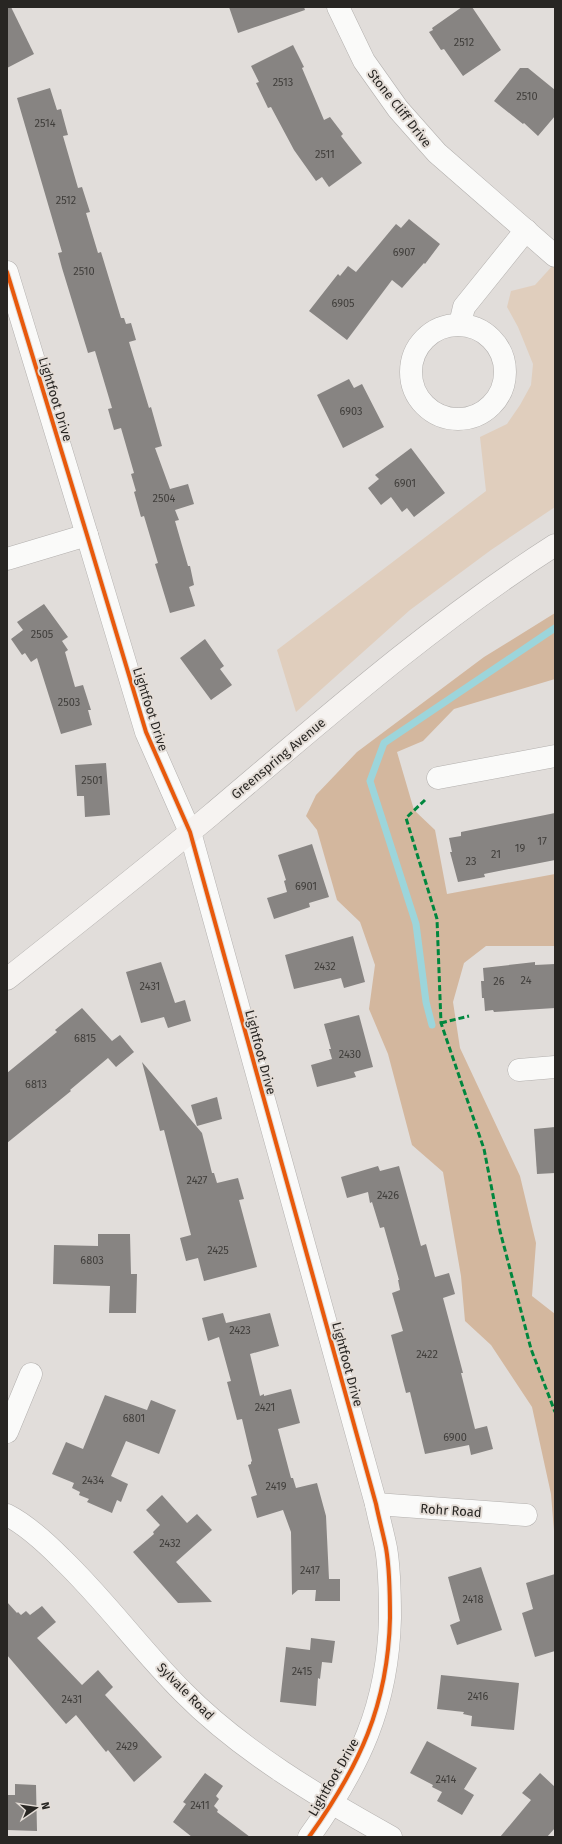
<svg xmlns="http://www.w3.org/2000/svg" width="562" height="1844" viewBox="0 0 562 1844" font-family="'Fira Sans',sans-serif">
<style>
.green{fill:#e0cebd}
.forest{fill:#d3b79e}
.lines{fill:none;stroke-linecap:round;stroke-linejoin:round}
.stream{stroke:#9cd5db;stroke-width:7}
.building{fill:#878482}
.minor-casing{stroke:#b3b0ae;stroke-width:23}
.secondary-casing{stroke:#b3b0ae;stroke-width:23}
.minor{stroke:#fafaf9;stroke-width:22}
.secondary{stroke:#f6f3f1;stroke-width:22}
.quiet{stroke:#00873e;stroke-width:3;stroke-dasharray:6 3;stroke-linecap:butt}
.cycleway-casing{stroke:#e4ddd7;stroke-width:6}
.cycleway{stroke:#e8590c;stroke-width:4}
.labels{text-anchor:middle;stroke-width:4;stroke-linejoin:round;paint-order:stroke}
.number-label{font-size:11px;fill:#403e3b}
.street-label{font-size:13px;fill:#282623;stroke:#e4ddd7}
</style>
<rect width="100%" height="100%" fill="#e1ddda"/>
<path class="green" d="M555,263v244l-64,43 -81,60 -114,102 -19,-62 209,-159 -6,-54 27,-13 13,-19 11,-20 2,-21 -15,-37 -11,-20 4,-16 24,-6z"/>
<path class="forest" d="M555,613v66l-101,30 -31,32 -26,11 17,58 21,20 12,64 108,-20v72h-69l-22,17 -11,39 7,46 60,128 16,67 -4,53 23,18v229l-4,-49 -19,-87 -41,-62 -26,-24 -4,-45 -18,-104 -31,-27 -24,-91 -19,-45 6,-44 -15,-43 -23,-22 -20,-70 -11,-14 10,-21 41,-43 127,-95z"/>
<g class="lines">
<path class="stream" d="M432,1025l-6,-23 -10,-78 -46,-143 14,-38 171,-115"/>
</g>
<g class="building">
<path d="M7,7h4l23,47 -27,14z"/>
<path d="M229,7h75l1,3 -67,23z"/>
<path d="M462,7h10l29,43 -38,26 -19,-27 -3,1 -12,-18 4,-2 -1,-2z"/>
<path d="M293,45l11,22 -2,1 22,52 6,-3 13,17 -2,2 21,27 -33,24 -7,-10 -6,4 -22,-31 -23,-43 -3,1 -12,-25 3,-1 -8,-16z"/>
<path d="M520,68h8l27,22v26l-17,20 -14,-13 -1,1 -29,-23z"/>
<path d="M50,88l7,22 4,-1 7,26 -5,1 15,52 4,-1 8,25 -4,1 12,40 3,-1 20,66h3l2,6 5,-1 5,17 -7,2 20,66 2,-1 11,39 -7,2 15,41 18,-5 6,20 -19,6 4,10 -4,1 13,45h2l4,19 -5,2 6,19 -25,7 -15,-49 3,-1 -14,-47 -3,1 -7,-25 2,-1 -5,-17 3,-1 -13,-45 -7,2 -6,-21 4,-1 -17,-57 -7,2 -26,-85 -4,-15 4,-1 -45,-154z"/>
<path d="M409,219l31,25 -15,20 -1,-1 -22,25 -10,-8 -45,60 -38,-29 29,-37 2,2 8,-10 8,6 40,-48 5,4z"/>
<path d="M349,379l5,9 8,-4 22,43 -41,21 -26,-53z"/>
<path d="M411,448l34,45 -31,24 -7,-9 -5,4 -11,-15 -10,8 -13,-17 11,-9 -4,-4z"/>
<path d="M44,604l24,33 -6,4 6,9 -3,2 10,35 8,-2 8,25h-3l4,15 -31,9 -24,-76 -6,4 -6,-9 -3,2 -11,-16 12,-9 -6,-8z"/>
<path d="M205,639l19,27 -4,3 12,16 -21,15 -31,-42z"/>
<path d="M106,763l4,52 -25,2 -1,-21h-7l-2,-31z"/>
<path d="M555,813v47l-71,14 1,3 -27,5 -8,-30h2l-3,-14 12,-2v-4z"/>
<path d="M312,844l17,53 -20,6 1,4 -36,12 -7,-21 20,-6 -3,-11 2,-1 -8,-25z"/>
<path d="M353,936l12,46 -21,6 -3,-10 -47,11 -9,-34z"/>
<path d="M161,962l14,41 10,-3 6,21 -23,7 -4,-11 -23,6 -15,-51z"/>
<path d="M535,962v3l20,-1v44l-61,4 -1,-2 -8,1 -1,-13h-2l-1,-17h3l-1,-13z"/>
<path d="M82,1008l30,33 8,-6 14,17 -18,15 -8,-9 -38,32 1,1 -64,52v-70l50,-41 -2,-2z"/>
<path d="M359,1015l14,52 -19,5 2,5 -39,10 -6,-22 21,-6 -3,-10h2l-7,-25z"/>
<path d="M142,1062l60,71 10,40h2l3,10 21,-5 6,21 -5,1 18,67 -53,14 -6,-23 -12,3 -6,-23 11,-3 -27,-105 -4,1z"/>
<path d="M217,1097l5,22 -25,7 -6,-21z"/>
<path d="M555,1127v46l-18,1 -3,-45z"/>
<path d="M378,1166l2,5 19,-5 22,80 5,-2 9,33 14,-4 6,21 -12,4 20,75h-2l14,56 12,-3 6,23 -22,6 -2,-10 -44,9 -15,-62 -4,1 -15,-58 12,-4 -11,-38 8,-3 -2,-10h1l-15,-53 -4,1 -8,-26 -2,1 -2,-11 -21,6 -6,-21z"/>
<path d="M98,1234h32l1,40h6l-1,39h-27l1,-27 -57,-2 1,-39 44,1z"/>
<path d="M223,1313l3,10 44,-10 9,33 -29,8 10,42 4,-2v2l27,-7 9,34 -22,6 13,49h2l3,10 21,-5 9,33 3,63h11v22h-25l1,-11h-18l-6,5 -1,-63 -8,-22 -26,8 -6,-21 6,-2 -9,-30 3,-1v-2l1,-1 -10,-42 -5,1 -10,-38 4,-1 -12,-44 -11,4 -6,-23z"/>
<path d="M105,1395l42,15 4,-10 25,10 -17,44 -33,-13 -15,35 17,8 -7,18 -4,-2 -5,13 -25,-11 2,-3 -10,-4 1,-3 -8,-4 2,-5 -22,-9 14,-32 17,7z"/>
<path d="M162,1495l25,28 10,-9 15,16 -36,32 36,40 -34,1 -45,-51 21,-18 -1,-2 7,-7 -14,-15z"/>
<path d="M481,1567l21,63 -45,15 -7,-20 10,-4 -12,-44z"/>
<path d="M555,1574v77l-20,6 -13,-44 11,-4 -7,-26z"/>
<path d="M7,1602l10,11 1,-1 3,3 5,-4 4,4 12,-9 14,16 -19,16 45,47 16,-15 15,17 -8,8 57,62 -28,25 -26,-32 -2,2 -30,-37 -10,9 -59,-69z"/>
<path d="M311,1638l24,3 -3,22 -10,-1 -2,17 -2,-1 -2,28 -36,-4 6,-55 24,3z"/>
<path d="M441,1675l78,8 -5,47 -43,-4 1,-10 -9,-2 1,-2 -27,-3z"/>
<path d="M427,1741l50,27 -13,21 10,6 -12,20 -25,-14 5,-9 -10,-5 1,-2 -23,-12z"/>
<path d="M205,1773l18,13 -7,10 3,3 -5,7 4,4 -1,2 33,25h-58l-19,-15 13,-18 -3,-2z"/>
<path d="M540,1773l15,14v41l-8,9h-47l31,-37 -9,-7z"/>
<path d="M15,1784l21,1 1,46 -30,-1v-35h8z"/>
</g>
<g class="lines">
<defs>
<g id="minor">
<path d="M338,7l26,54 34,48 39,44 118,103"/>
<path d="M7,272l80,263 59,197 44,100 186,672c3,15 7,29 10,44 4,23 4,47 4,70 -2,88 -31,149 -81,219"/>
<path d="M460,324l4,-17 62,-77"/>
<circle cx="458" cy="372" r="47"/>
<path d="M7,559l80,-24"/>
<path d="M438,778l117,-22"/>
<path d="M519,1070l36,-3"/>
<path d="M7,1432l24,-58"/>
<path d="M376,1504l150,11"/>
<path d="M7,1515c20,10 38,27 54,43 44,42 79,91 122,134 58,59 136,105 208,145"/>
</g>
<path id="secondary" d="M7,979c69,-55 138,-109 205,-165 111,-94 221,-191 343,-269"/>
</defs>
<use href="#minor" class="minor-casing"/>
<use href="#secondary" class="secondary-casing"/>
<use href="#minor" class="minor"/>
<use href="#secondary" class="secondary"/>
<g class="quiet">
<path d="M425,800l-19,18 31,101 4,104 43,126 16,82 31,118 24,63"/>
<path d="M441,1023l28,-7"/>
</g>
<defs>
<path id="cycleway" d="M7,272l80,263 59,197 44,100 186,672c3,15 7,29 10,44 4,23 4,47 4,70 -2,88 -31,149 -81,219"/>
</defs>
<use href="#cycleway" class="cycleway-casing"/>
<use href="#cycleway" class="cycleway"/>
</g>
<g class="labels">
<g class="number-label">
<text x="464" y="46">2512</text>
<text x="283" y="86">2513</text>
<text x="527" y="100">2510</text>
<text x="45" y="127">2514</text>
<text x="325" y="158">2511</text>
<text x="66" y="204">2512</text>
<text x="404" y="256">6907</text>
<text x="84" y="275">2510</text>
<text x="343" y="307">6905</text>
<text x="351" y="415">6903</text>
<text x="405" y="487">6901</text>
<text x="164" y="502">2504</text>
<text x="42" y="638">2505</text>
<text x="69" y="706">2503</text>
<text x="92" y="784">2501</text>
<text x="542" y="845">17</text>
<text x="520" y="852">19</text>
<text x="496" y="858">21</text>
<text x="471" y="865">23</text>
<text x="306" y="890">6901</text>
<text x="325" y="970">2432</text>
<text x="526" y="984">24</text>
<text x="499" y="985">26</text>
<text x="150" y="990">2431</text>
<text x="85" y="1042">6815</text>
<text x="350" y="1058">2430</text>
<text x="36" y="1088">6813</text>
<text x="197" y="1184">2427</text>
<text x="388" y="1199">2426</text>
<text x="218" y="1254">2425</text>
<text x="92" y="1264">6803</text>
<text x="240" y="1334">2423</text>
<text x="427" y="1358">2422</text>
<text x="265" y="1411">2421</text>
<text x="134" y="1422">6801</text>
<text x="455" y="1441">6900</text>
<text x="93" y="1484">2434</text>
<text x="276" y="1490">2419</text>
<text x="170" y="1547">2432</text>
<text x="310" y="1574">2417</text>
<text x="473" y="1603">2418</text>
<text x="302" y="1675">2415</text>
<text x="478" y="1700">2416</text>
<text x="72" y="1703">2431</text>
<text x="127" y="1750">2429</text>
<text x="446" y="1783">2414</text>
<text x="200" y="1809">2411</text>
</g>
<g class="street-label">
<text transform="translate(400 108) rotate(52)" y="5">Stone Cliff Drive</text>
<text transform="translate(56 399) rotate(73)" y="5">Lightfoot Drive</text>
<text transform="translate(151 709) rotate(72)" y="5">Lightfoot Drive</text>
<text transform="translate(278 758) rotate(-40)" y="5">Greenspring Avenue</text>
<text transform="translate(261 1052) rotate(75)" y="5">Lightfoot Drive</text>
<text transform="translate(348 1364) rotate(75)" y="5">Lightfoot Drive</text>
<text transform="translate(451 1510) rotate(4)" y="5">Rohr Road</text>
<text transform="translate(186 1691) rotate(45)" y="5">Sylvale Road</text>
<text transform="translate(333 1777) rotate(-60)" y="5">Lightfoot Drive</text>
</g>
</g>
<rect width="562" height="1844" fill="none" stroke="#282623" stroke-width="16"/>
<g transform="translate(36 1808) rotate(77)" stroke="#e4ddd7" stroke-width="3" paint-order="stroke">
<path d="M0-3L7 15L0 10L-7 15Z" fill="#282623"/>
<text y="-6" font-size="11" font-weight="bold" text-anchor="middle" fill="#282623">N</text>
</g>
</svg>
